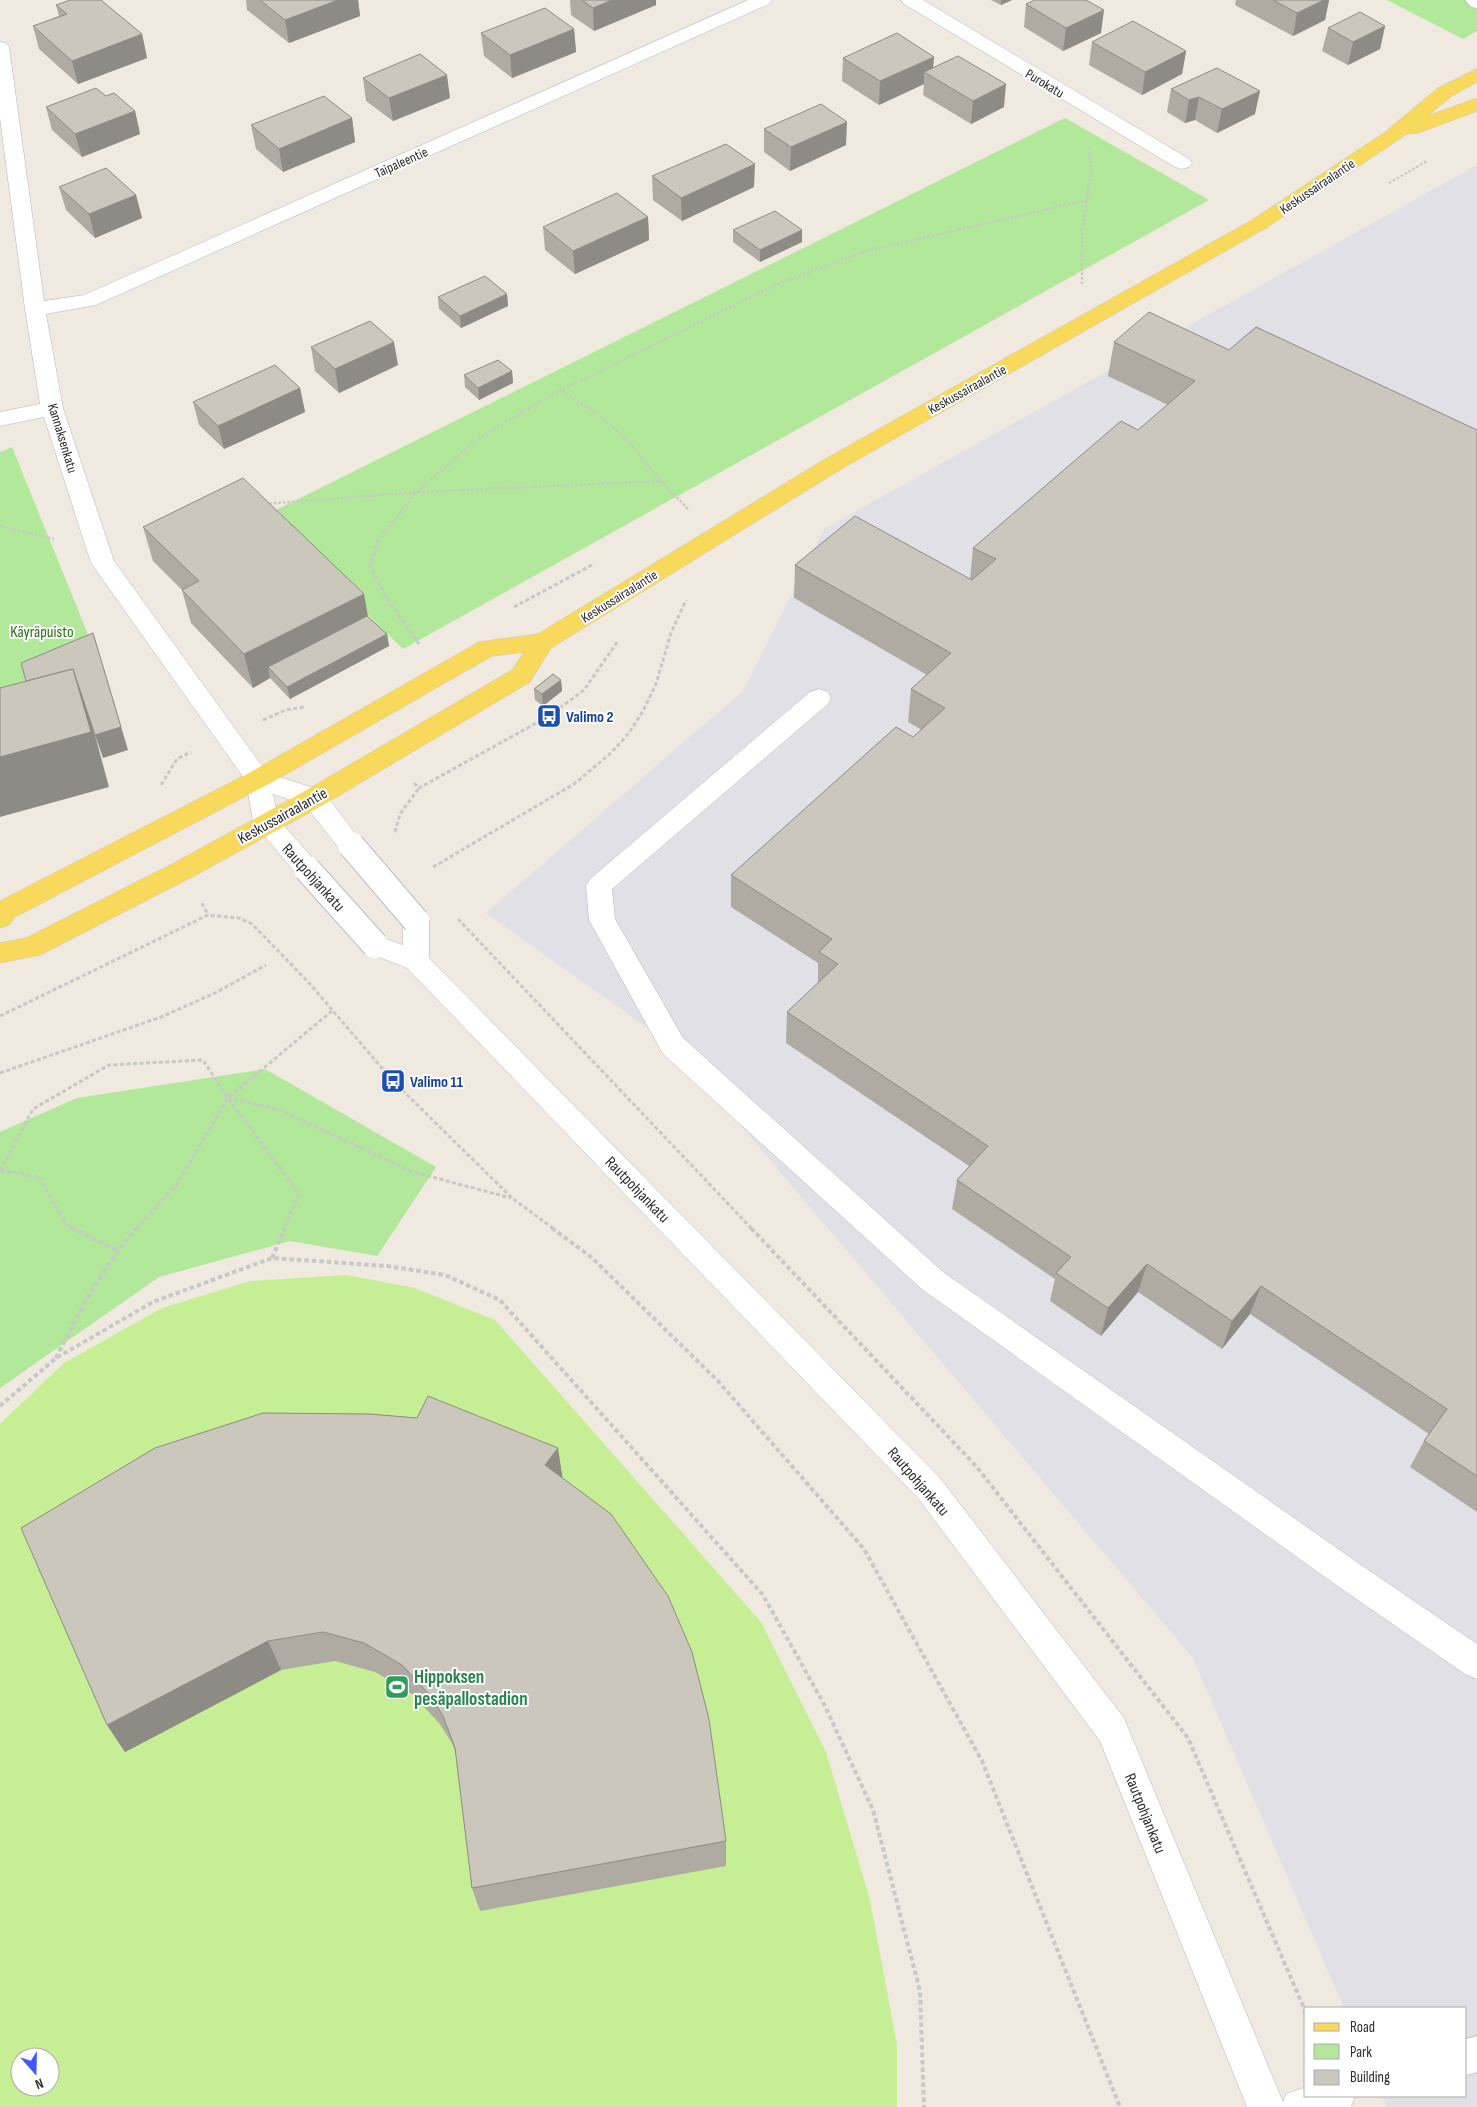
<svg xmlns="http://www.w3.org/2000/svg" width="1477" height="2107" viewBox="0 0 1477 2107" font-family="'Sofia Sans Condensed',sans-serif">
<style>
.industrial{fill:#e2e0e7}
.green{fill:#b1e899}
.pitch{fill:#c6ef95;fill-rule:evenodd}
.lines{fill:none;stroke-linecap:round;stroke-linejoin:round}
.minor-casing{stroke:#b3b5c1;stroke-width:1}
.major-casing{stroke:#c8c8c8;stroke-width:1}
.path-far2{stroke:#c8c8c8;stroke-width:2.5;stroke-dasharray:2.5 2;stroke-linecap:butt}
.path-far1{stroke:#c8c8c8;stroke-width:3;stroke-dasharray:4 2.5;stroke-linecap:butt}
.path{stroke:#c8c8c8;stroke-width:4;stroke-dasharray:4.5 3;stroke-linecap:butt}
.minor{fill:#fff;fill-rule:evenodd}
.major{fill:#f8d95b;fill-rule:evenodd}
.minor-bridge-casing{stroke:#b3b5c1;stroke-width:28;stroke-linecap:butt}
.minor-bridge{stroke:#fff;stroke-width:26}
.wall{fill:#afaba3}
.shaded-wall{fill:#8e8b84}
.building{fill:#cbc7bd;stroke:#8e8b84}
.labels{text-anchor:middle;stroke-width:4;stroke-linejoin:round;paint-order:stroke}
.far-street-label{font-size:14px;fill:#2d2d2d;stroke:#fff}
.park-label{font-size:16px;fill:#267017;stroke:#fff}
.transit-label{font-size:16px;font-weight:bold;fill:#164399;stroke:#fff;text-anchor:start}
.street-label{font-size:16px;fill:#2d2d2d;stroke:#fff}
.near-leisure-label{font-size:19px;font-weight:bold;fill:#27864d;stroke:#fff;text-anchor:start}
</style>
<rect width="100%" height="100%" fill="#efe9df"/>
<path class="industrial" d="M1477,165v1942h-90l-5,-11h84v-88h-122l-151,-350 -520,-612 -187,-133 257,-222 81,-162z"/>
<g class="green">
<path d="M1387,0h80l10,9v22l-14,8z"/>
<path d="M1065,118l144,82 -806,449 -137,-134z"/>
<path d="M12,447l83,205 -95,43v-243z"/>
<path d="M265,1069l171,98 -59,89 -87,-15 -131,36 -159,111v-256l77,-34z"/>
</g>
<path class="pitch" d="M347,1275l68,13 80,32 266,302 65,130 44,148 27,145v62h-897v-683l64,-61 98,-55 88,-27zM20,2057h30v30h-30z"/>
<g class="lines">
<defs>
<g id="minor">
<path d="M748,0h24l-3,4 -673,301 -50,9 17,94 51,153 153,212 56,18 41,54 -4,7 -9,3 -9,-3 -37,-47 -32,-11 5,25 38,43 4,7 -4,7 -9,3 -9,-3 -45,-54 -7,-41 -155,-218 -47,-146 -44,9v-14l40,-8 -15,-95 -25,-191v-76l6,1 3,4 35,254 40,-6z"/>
<path d="M901,0h22l266,159 3,4 -3,4 -7,2 -7,-2 -271,-163z"/>
<path d="M1465,0h12v8l-6,-1z"/>
<path d="M819,689l9,3 3,6 -3,6 -216,185 3,30 68,119 260,234 418,293 116,79v35l-12,-5 -126,-87 -416,-297 -260,-236 -74,-134 -3,-34 4,-7 220,-187z"/>
<path d="M416,911l9,3 4,7v37l511,520 184,240 159,384 3,-8 20,-7v9h49l-4,11h-104l-147,-366 -182,-243 -511,-530 -41,-16 -4,-7 4,-7 9,-3 28,10v-24l4,-7z"/>
<path d="M1477,2036v36l-11,3v-36z"/>
</g>
<path id="major" d="M1477,69v13l-25,14 -25,20 50,-18v13l-59,22 -11,1 -141,94 -423,240 -292,180 -21,34 -207,123 -129,71 -154,79 -40,8v-20l26,-5 150,-76 129,-71 207,-121 12,-18 -32,4 -225,129 -252,132 -6,8 -9,3v-27l249,-128 230,-131 59,-8 289,-176 425,-238 132,-87 54,-45z"/>
</defs>
<use href="#minor" class="minor-casing"/>
<use href="#major" class="major-casing"/>
<g class="path-far2">
<path d="M1389,183l38,-22"/>
<path d="M1082,284v-53l9,-60 -2,-23"/>
<path d="M562,391l37,24 31,28 31,38 28,29"/>
<path d="M265,504l152,-12 244,-11"/>
<path d="M0,526l54,13"/>
<path d="M377,541l40,-49 59,-52 79,-47 227,-111 84,-31 221,-51"/>
</g>
<g class="path-far1">
<path d="M378,539l-8,28 16,30 33,47"/>
<path d="M514,607l78,-42"/>
<path d="M263,720l23,-10 18,-3"/>
<path d="M414,783l5,5 130,-72 35,-26 34,-49"/>
<path d="M161,785l16,-26 14,-7"/>
<path d="M395,832l5,-18 19,-26"/>
<path d="M433,867l141,-83 37,-31 18,-20 14,-22 13,-27 15,-51 15,-33"/>
<path d="M202,903l6,12"/>
<path d="M458,919l294,310"/>
<path d="M0,1016l208,-101 31,3 13,6 58,60 83,97 119,117 42,31"/>
<path d="M0,1073l161,-56 54,-24 51,-28"/>
<path d="M228,1098l52,12 133,62 98,26"/>
<path d="M1,1170l38,7 27,48 9,4"/>
<path d="M0,1171l33,-62 76,-44 94,-5 25,38 71,96 -15,35"/>
<path d="M136,1229l41,-45 51,-86 105,-88"/>
</g>
<g class="path">
<path d="M72,1228l45,22"/>
<path d="M552,1228l38,28 128,125 146,168 118,212 138,346"/>
<path d="M751,1228l225,238 212,272 118,275"/>
<path d="M272,1258l13,-30"/>
<path d="M56,1358c23,-46 46,-91 81,-130"/>
<path d="M0,1406l56,-48 97,-56 119,-44 115,8 58,9 55,25 263,295 62,111 48,104 47,181 4,116"/>
</g>
<use href="#minor" class="minor"/>
<use href="#major" class="major"/>
<defs>
<g id="minor-bridge">
<path d="M351,845l65,76"/>
<path d="M307,869l68,76"/>
</g>
</defs>
<use href="#minor-bridge" class="minor-bridge-casing"/>
<use href="#minor-bridge" class="minor-bridge"/>
</g>
<g class="wall">
<path d="M246,0h112l2,16 -71,27 -42,-33z"/>
<path d="M570,0h86v5l-62,26 -23,-16z"/>
<path d="M991,0h21l-11,5z"/>
<path d="M1236,0h93l-4,20 -32,16 -58,-31z"/>
<path d="M1026,4l75,29 -38,18 -39,-24z"/>
<path d="M56,5l86,29 5,24 -69,26 -39,-35 -6,-23 26,-10z"/>
<path d="M1385,26l-5,23 -32,16 -26,-14 6,-23z"/>
<path d="M574,29l2,23 -64,26 -28,-22 -3,-23z"/>
<path d="M1092,42l94,9 -4,23 -40,21 -53,-30z"/>
<path d="M934,57l-1,11 71,39 -33,17 -48,-29 1,-11 -45,21 -37,-24 1,-23z"/>
<path d="M1217,68l38,46 -38,19 -22,-13 -10,3 -18,-11 4,-23z"/>
<path d="M363,78l87,20 -57,23 -27,-20z"/>
<path d="M106,96l29,15 5,23 -58,23 -30,-27 -6,-23z"/>
<path d="M352,118l3,24 -72,30 -27,-23 -5,-24z"/>
<path d="M764,129l82,16 -56,26 -26,-19z"/>
<path d="M652,176l102,11 -72,34 -29,-21z"/>
<path d="M59,187l77,8 6,23 -47,20 -29,-28z"/>
<path d="M648,217l1,23 -74,34 -30,-24 -2,-23z"/>
<path d="M733,230h69v12l-42,20 -27,-20z"/>
<path d="M507,294l1,12 -47,22 -22,-19 -1,-12z"/>
<path d="M1114,342l115,8 248,80v1082l-67,-45 14,-26 5,-7 -179,-120 -28,35 -84,-57 -37,44 -51,-35 5,-22 -103,-70 5,-29 12,-14 -183,-123 1,-31 31,-29v-20l-87,-56v-32l182,-138 9,-7 -14,-8 3,-33 16,-14 -133,-77 1,-33 175,14 3,-31 165,-118 30,-25 -60,-29z"/>
<path d="M311,347l87,18 -59,28 -24,-22z"/>
<path d="M512,371l1,12 -34,17 -14,-13 -1,-12z"/>
<path d="M300,388l5,24 -81,37 -25,-24 -6,-23z"/>
<path d="M143,527l224,89 20,18 2,12 -99,53 -20,-21 -17,10 -62,-65 -9,-33 -29,-29z"/>
<path d="M561,680l1,11 -19,15 -8,-6 -1,-11z"/>
<path d="M562,1478l164,363v25l-246,45 -8,-23 -16,-134 -4,-11 -13,-20 -27,-29 -37,-22 -40,-11 -54,9 -156,82 -18,-27z"/>
</g>
<g class="shaded-wall">
<path d="M338,0h20l2,16 -71,27 -4,-23z"/>
<path d="M612,0h44v5l-62,26 -1,-23z"/>
<path d="M1001,0h11l-11,5z"/>
<path d="M1324,0h5l-4,20 -32,16 4,-23z"/>
<path d="M1104,10l-3,23 -38,18 3,-23z"/>
<path d="M1385,26l-5,23 -32,16 5,-23z"/>
<path d="M574,29l2,23 -64,26 -2,-23z"/>
<path d="M142,34l5,24 -69,26 -6,-23z"/>
<path d="M1186,51l-4,23 -40,21 3,-23z"/>
<path d="M934,57l-2,19 -8,-4v12l-45,21 1,-24z"/>
<path d="M447,75l3,23 -57,23 -4,-23z"/>
<path d="M1006,84l-2,23 -33,17 2,-23z"/>
<path d="M1260,91l-5,23 -38,19 5,-24z"/>
<path d="M1199,97l-4,23 -10,3 4,-23z"/>
<path d="M135,111l5,23 -58,23 -7,-23z"/>
<path d="M352,118l3,24 -72,30 -4,-23z"/>
<path d="M847,122l-1,23 -56,26 1,-24z"/>
<path d="M755,164l-1,23 -72,34 -1,-23z"/>
<path d="M136,195l6,23 -47,20 -6,-24z"/>
<path d="M648,217l1,23 -74,34 -2,-23z"/>
<path d="M802,230v12l-42,20v-12z"/>
<path d="M507,294l1,12 -47,22 -1,-12z"/>
<path d="M394,342l4,23 -59,28 -4,-24z"/>
<path d="M512,371l1,12 -34,17 -1,-12z"/>
<path d="M300,388l5,24 -81,37 -6,-23z"/>
<path d="M364,594l6,34 -102,39 2,11 -17,10 -9,-34z"/>
<path d="M93,633l35,117 -25,8 -8,-23z"/>
<path d="M387,634l2,12 -99,53 -3,-12z"/>
<path d="M73,669l19,55 17,63 -109,30v-60z"/>
<path d="M561,680l1,11 -19,15 -1,-12z"/>
<path d="M1147,1264l-9,28 -37,44 7,-28z"/>
<path d="M1261,1286l-11,28 -28,35 10,-28z"/>
<path d="M558,1448l5,33 -18,-16z"/>
<path d="M268,1641l13,29 -156,82 -18,-27z"/>
</g>
<g class="building">
<path d="M70,0h31l41,34 -70,27 -39,-35 34,-12 -11,-9z"/>
<path d="M260,0h78l-53,20z"/>
<path d="M582,0h30l-19,8z"/>
<path d="M1035,0h51l18,10 -38,18 -40,-24z"/>
<path d="M1273,0h51l-27,13z"/>
<path d="M545,8l29,21 -64,26 -29,-22z"/>
<path d="M1360,12l25,14 -32,16 -25,-14z"/>
<path d="M1133,21l53,30 -41,21 -53,-30z"/>
<path d="M897,33l37,24 -54,24 -37,-23z"/>
<path d="M420,54l27,21 -58,23 -26,-20z"/>
<path d="M958,56l48,28 -33,17 -49,-29z"/>
<path d="M1217,68l43,23 -38,18 -23,-12 -10,3 -18,-11z"/>
<path d="M96,88l10,8 8,-3 21,18 -60,23 -29,-27z"/>
<path d="M324,96l28,22 -73,31 -28,-24z"/>
<path d="M821,104l26,18 -56,25 -27,-18z"/>
<path d="M726,144l29,20 -74,34 -29,-22z"/>
<path d="M106,168l30,27 -47,19 -30,-27z"/>
<path d="M617,193l31,24 -75,34 -30,-24z"/>
<path d="M775,211l27,19 -42,20 -27,-20z"/>
<path d="M485,276l22,18 -47,22 -22,-19z"/>
<path d="M1149,312l80,38 27,-23 221,103v1046l-53,-35 23,-32 -186,-123 -29,35 -85,-57 -39,44 -52,-35 15,-16 -114,-77 31,-34 -201,-134 51,-48 -19,-12 13,-13 -101,-64 165,-148 17,10 32,-29 -34,-19 40,-36 -156,-88 60,-49 117,64 24,-21 -23,-11 148,-127 17,9 57,-49 -81,-39z"/>
<path d="M370,321l24,21 -59,27 -24,-22z"/>
<path d="M498,360l14,11 -34,17 -14,-13z"/>
<path d="M275,365l25,23 -82,38 -25,-24z"/>
<path d="M243,478l121,116 -120,60 -62,-64 17,-9 -56,-54z"/>
<path d="M367,616l20,18 -100,53 -19,-20z"/>
<path d="M93,633l28,94 -26,8 -22,-66 -47,12 -5,-18z"/>
<path d="M73,669l18,63 -91,25v-69z"/>
<path d="M553,674l8,6 -19,14 -8,-5z"/>
<path d="M428,1396l130,52 -13,17 66,49 57,82 24,56 17,67 17,122 -254,47 -17,-140 -12,-32 -13,-21 -28,-30 -38,-22 -41,-11 -55,9 -161,84 -86,-197 134,-80 108,-35 107,1 47,4z"/>
</g>
<defs>
<symbol id="bus-square" viewBox="-11 -11 22 22"><rect x="-9" y="-9" width="18" height="18" rx="4" fill="#1a4fb4" stroke="#fff"/><path d="M-5-6H5V4H4V6H2V4H-2V6H-4V4H-5ZM-3.5-4V0h7V-4ZM-3.5 1.2v1.5H-2V1.2ZM2 1.2v1.5H3.5V1.2Z" fill="#fff"/></symbol>
<symbol id="stadium-square" viewBox="-11 -11 22 22"><rect x="-9" y="-9" width="18" height="18" rx="4" fill="#2e9e5b" stroke="#fff"/><path d="M0-5a6.5 5 0 1 0 0 10a6.5 5 0 1 0 0-10ZM-3.5-1.8h7v3.6h-7Z" fill="#fff"/></symbol>
</defs>
<g fill-rule="evenodd">
<use href="#bus-square" x="535" y="702" width="28" height="28"/>
<use href="#bus-square" x="379" y="1067" width="28" height="28"/>
<use href="#stadium-square" x="383" y="1673" width="28" height="28"/>
</g>
<g class="labels">
<g class="far-street-label">
<text transform="translate(1045 83) rotate(31)" y="5">Purokatu</text>
<text transform="translate(401 162) rotate(-24)" y="5">Taipaleentie</text>
<text transform="translate(1317 186) rotate(-34)" y="5">Keskussairaalantie</text>
<text transform="translate(967 389) rotate(-29)" y="5">Keskussairaalantie</text>
<text transform="translate(63 438) rotate(73)" y="5">Kannaksenkatu</text>
<text transform="translate(619 596) rotate(-32)" y="5">Keskussairaalantie</text>
</g>
<g class="park-label">
<text x="42" y="637">Käyräpuisto</text>
</g>
<g class="transit-label">
<text x="566" y="722">Valimo 2</text>
<text x="410" y="1087">Valimo 11</text>
</g>
<g class="street-label">
<text transform="translate(282 815) rotate(-29)" y="6">Keskussairaalantie</text>
<text transform="translate(314 877) rotate(48)" y="6">Rautpohjankatu</text>
<text transform="translate(638 1189) rotate(46)" y="6">Rautpohjankatu</text>
<text transform="translate(919 1481) rotate(49)" y="6">Rautpohjankatu</text>
<text transform="translate(1146 1813) rotate(68)" y="6">Rautpohjankatu</text>
</g>
<g class="near-leisure-label">
<text x="414" y="1683">Hippoksen<tspan x="414" dy="22">pesäpallostadion</tspan></text>
</g>
</g>
<rect x="1304" y="2007" width="162" height="90" fill="#ffffff" stroke="#ababab"/>
<rect x="1314" y="2023" width="25" height="8" fill="#f8d95b" stroke="#ababab"/>
<text x="1350" y="2032" font-size="15" fill="#2d2d2d">Road</text>
<rect x="1314" y="2044" width="25" height="15" fill="#b1e899" stroke="#ababab"/>
<text x="1350" y="2057" font-size="15" fill="#2d2d2d">Park</text>
<rect x="1314" y="2070" width="25" height="15" fill="#cbc7bd" stroke="#ababab"/>
<text x="1350" y="2082" font-size="15" fill="#2d2d2d">Building</text>
<g transform="translate(35 2072) rotate(160)"><circle r="24" fill="#ffffff" stroke="#ababab"/>
<path d="M0-4L9 19L0 12L-9 19Z" fill="#3c59ff"/>
<text y="-8" font-size="14" font-weight="bold" text-anchor="middle" fill="#2d2d2d">N</text>
</g>
</svg>
